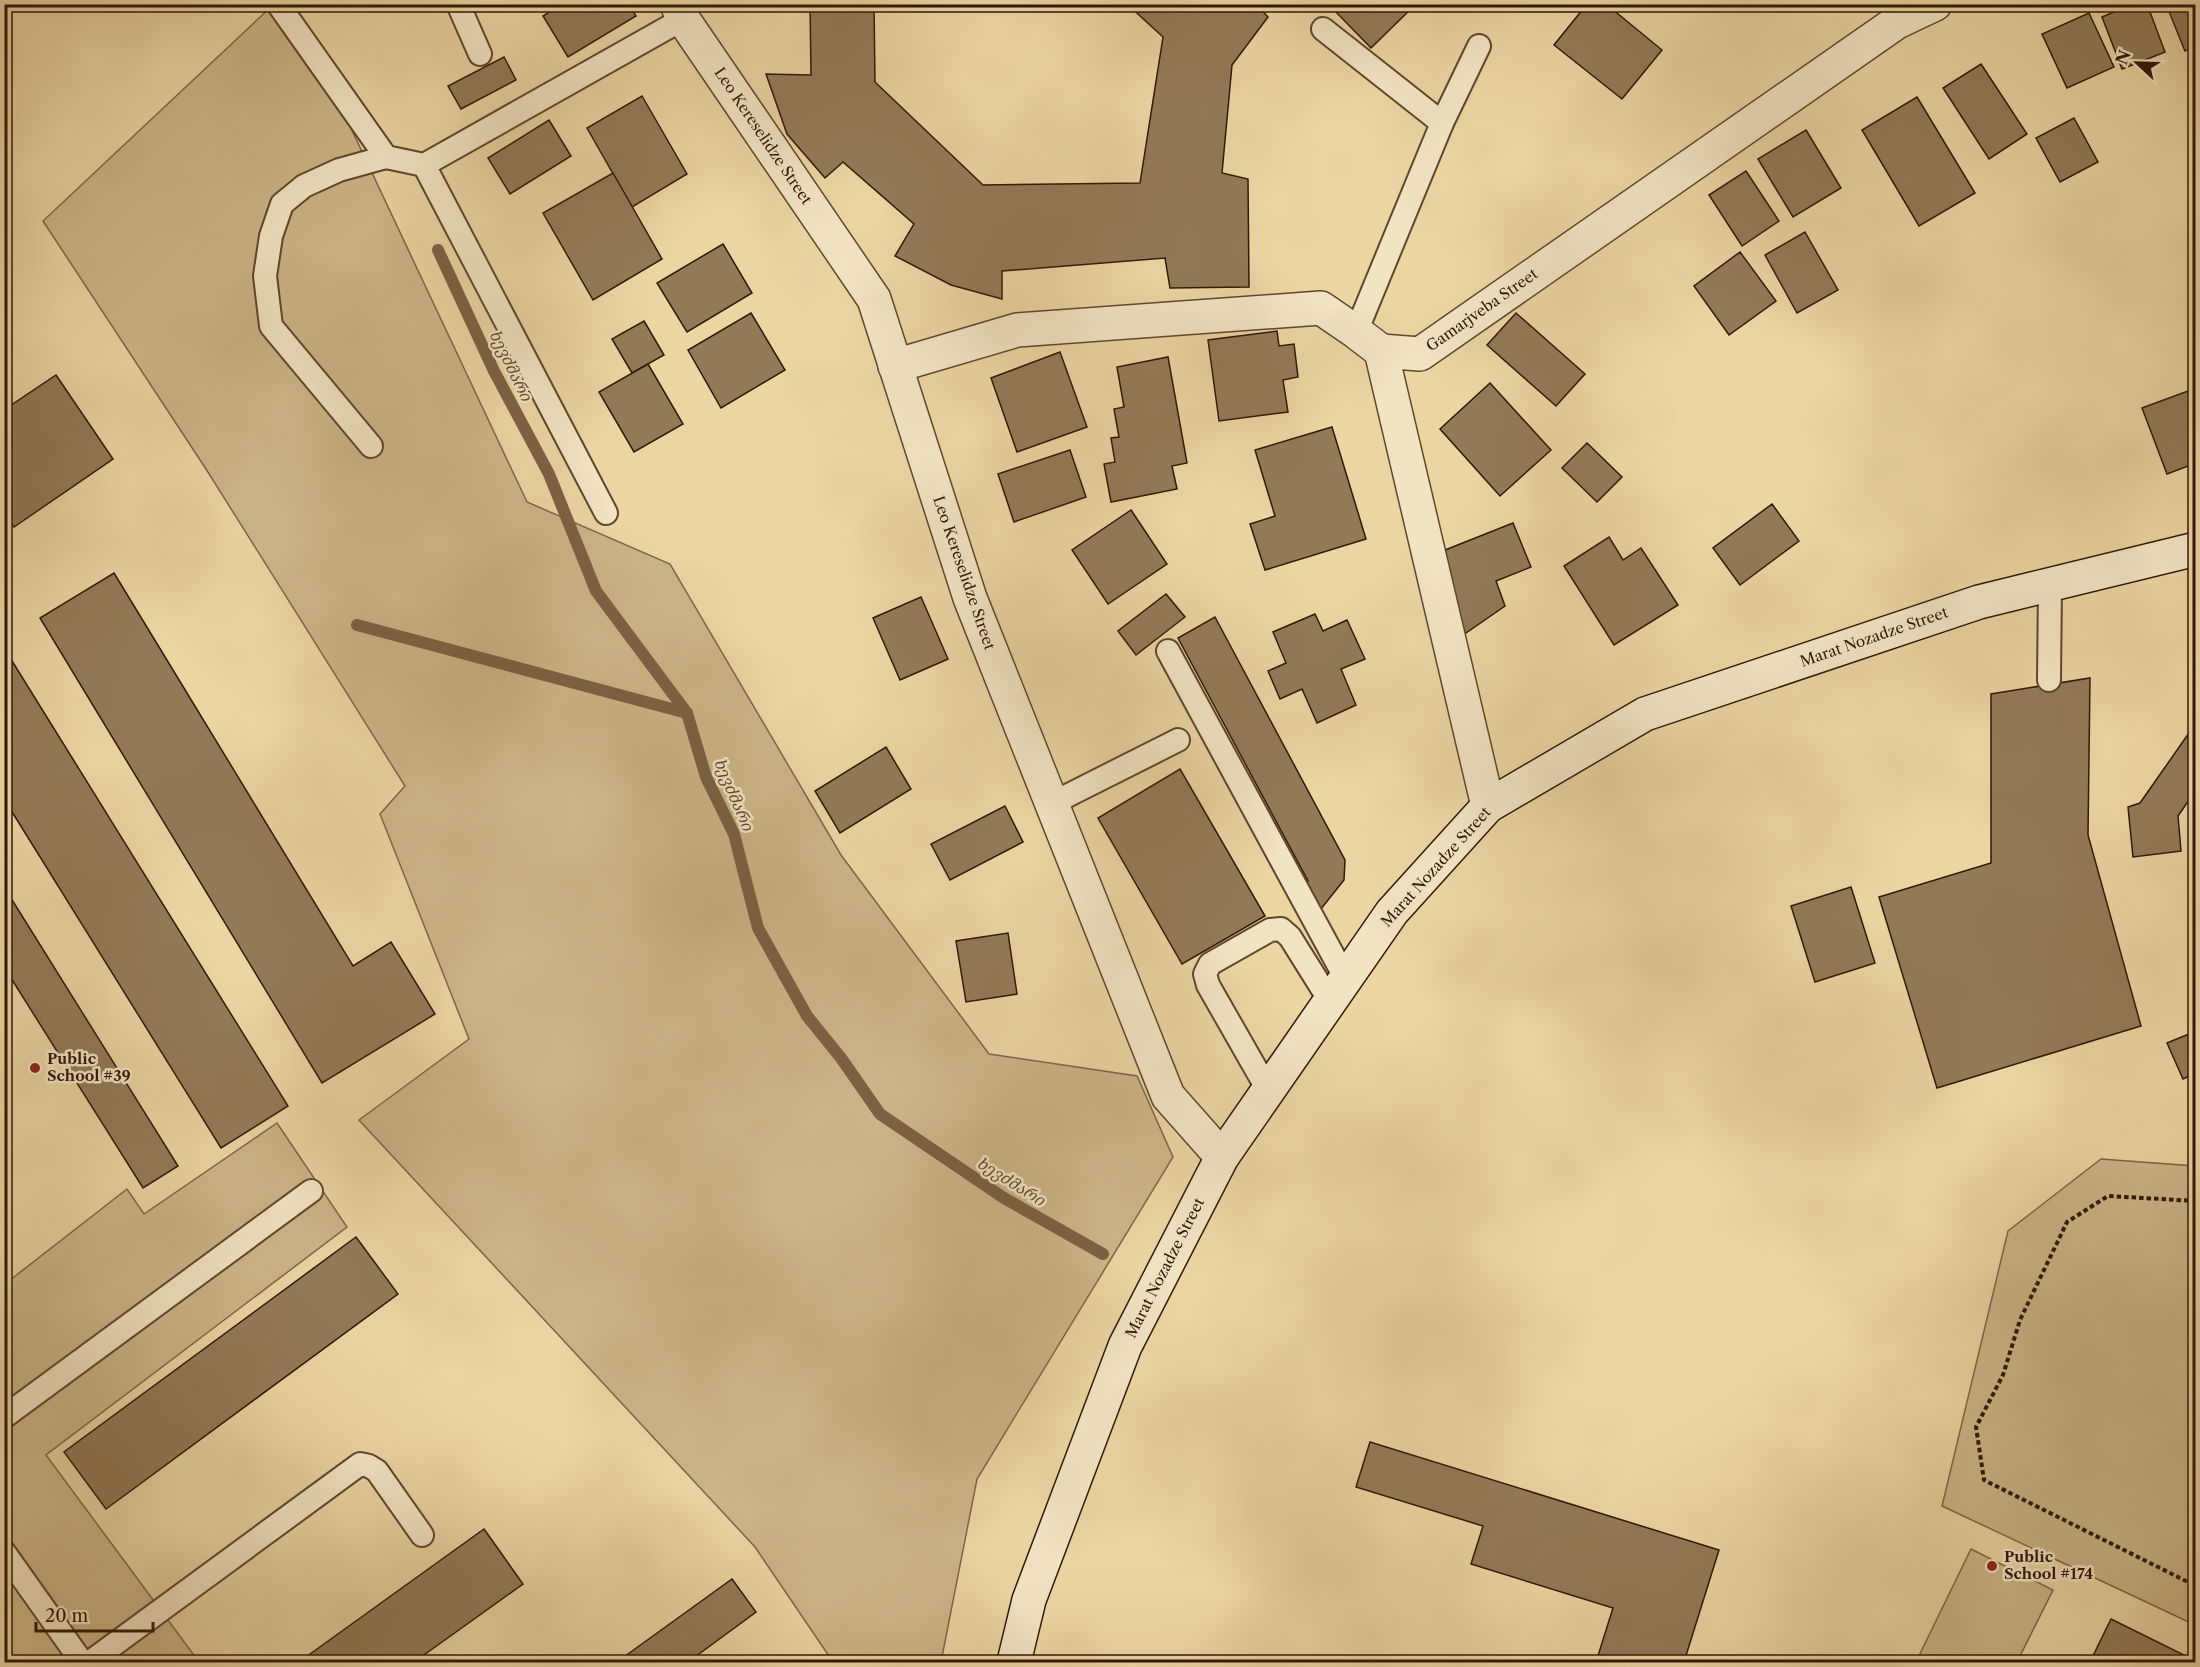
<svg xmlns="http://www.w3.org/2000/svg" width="2200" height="1667" viewBox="0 0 2200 1667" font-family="'Libre Caslon Text','Noto Serif Georgian',serif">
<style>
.green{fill:#cbb588;stroke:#7e6646;stroke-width:1.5}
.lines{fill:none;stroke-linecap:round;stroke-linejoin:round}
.stream{stroke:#7b6243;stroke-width:12}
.building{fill:#927a57;stroke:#321705;stroke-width:1.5}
.lane-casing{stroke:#60462c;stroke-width:26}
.street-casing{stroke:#60462c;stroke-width:36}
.secondary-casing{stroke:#321705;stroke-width:36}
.path{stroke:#321705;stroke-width:4;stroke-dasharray:4.5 3;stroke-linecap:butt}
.lane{stroke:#f1e4c3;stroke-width:22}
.street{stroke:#f1e4c3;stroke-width:33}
.secondary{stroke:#f1e4c3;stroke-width:33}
.poi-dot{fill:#8f2418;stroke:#f1e4c3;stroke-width:2}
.labels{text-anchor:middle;stroke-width:5;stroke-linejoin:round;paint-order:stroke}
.street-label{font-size:15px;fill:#321705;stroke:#f1e4c3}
.poi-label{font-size:15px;font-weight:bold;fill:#321705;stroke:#f1e4c3;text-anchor:start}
.water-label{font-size:16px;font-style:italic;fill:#62492f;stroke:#f1e4c3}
</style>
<rect width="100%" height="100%" fill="#ead5a3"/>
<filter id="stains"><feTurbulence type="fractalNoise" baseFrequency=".00333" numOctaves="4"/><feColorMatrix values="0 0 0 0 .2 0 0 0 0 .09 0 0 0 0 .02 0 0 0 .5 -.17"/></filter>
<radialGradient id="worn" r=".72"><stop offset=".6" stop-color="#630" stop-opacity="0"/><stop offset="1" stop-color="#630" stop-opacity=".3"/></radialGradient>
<g class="green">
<path d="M273,5h20l234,497 143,62 171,291 148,199 148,22 36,81 -196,322 -36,183h-108l-78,-115 -396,-427 110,-81 -89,-225 25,-28 -199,-317 -163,-248z"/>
<path d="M277,1123l70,104 -301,228 153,207h-194v-378l122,-95 17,25z"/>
<path d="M2101,1159l94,7v459l-253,-119 66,-275z"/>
<path d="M1971,1549l82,41 -36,72h-101z"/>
</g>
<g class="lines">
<g class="stream">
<path d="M438,250l56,121 55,103 47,117 91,122 19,64 28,57 24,94 49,88 34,42 39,56 124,84 99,56"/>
<path d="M357,625l330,88"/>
</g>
</g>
<g class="building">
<path d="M562,4h67l7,12 -68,41 -25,-41z"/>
<path d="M810,4h64l1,78 108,103 157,-2 23,-146 -36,-33h129l12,13 -36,48 -10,108 26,6 1,108 -79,1 -5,-30 -163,13v28l-51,-14 -56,-29 19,-32 -71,-62 -18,16 -38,-44 -21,-60 45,1z"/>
<path d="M1333,4h83l-45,44 -40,-41z"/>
<path d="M1587,4h19l56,46 -40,49 -68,-54z"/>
<path d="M2133,4h14l18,48 -43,17 -20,-52z"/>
<path d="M2166,4h30v42l-11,5z"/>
<path d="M2089,13l25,54 -47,21 -25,-54z"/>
<path d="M504,57l12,23 -55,29 -13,-23z"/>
<path d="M1981,64l46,70 -38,25 -46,-71z"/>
<path d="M642,96l45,78 -55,33 -45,-79z"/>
<path d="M1917,97l58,96 -56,33 -57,-96z"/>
<path d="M2074,118l24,44 -38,20 -24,-44z"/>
<path d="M549,120l22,36 -61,38 -22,-36z"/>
<path d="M1806,130l35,58 -48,29 -35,-58z"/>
<path d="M1746,171l33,50 -37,25 -33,-51z"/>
<path d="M613,173l49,86 -69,41 -50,-87z"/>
<path d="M1805,232l33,58 -41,23 -32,-58z"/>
<path d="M723,244l29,49 -65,39 -30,-49z"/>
<path d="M1740,252l36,49 -47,34 -35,-49z"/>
<path d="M751,313l34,57 -64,38 -33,-58z"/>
<path d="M1516,313l69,61 -29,32 -69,-61z"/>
<path d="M644,321l20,34 -32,18 -20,-34z"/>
<path d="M1277,331l2,15 15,-2 4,33 -15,3 5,32 -69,9 -11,-81z"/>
<path d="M1060,352l27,75 -70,25 -26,-74z"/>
<path d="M1168,357l19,106 -15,3 5,23 -66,13 -7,-38 11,-2 -4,-24 8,-1 -5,-28 10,-2 -7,-40z"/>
<path d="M648,364l35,60 -49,28 -35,-60z"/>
<path d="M56,375l57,84 -99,68 -10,-14v-103z"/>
<path d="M1490,383l61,67 -51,46 -60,-67z"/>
<path d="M2196,388v75l-29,11 -25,-66z"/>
<path d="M1332,427l34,112 -101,31 -15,-46 25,-8 -20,-66z"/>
<path d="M1587,443l35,34 -25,25 -35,-34z"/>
<path d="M1070,450l16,47 -72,25 -16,-48z"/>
<path d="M1772,504l27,37 -59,44 -27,-37z"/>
<path d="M1131,510l36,54 -59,40 -36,-54z"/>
<path d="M1513,523l18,44 -35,14 9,25 -42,29 -18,-85z"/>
<path d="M1609,537l14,23 18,-12 37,57 -64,40 -50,-79z"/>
<path d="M114,573l239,393 38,-24 44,72 -113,69 -282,-465z"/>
<path d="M1166,594l19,23 -49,38 -18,-24z"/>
<path d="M921,597l27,62 -48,21 -27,-62z"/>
<path d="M1315,614l8,17 24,-11 18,39 -24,10 15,36 -39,18 -15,-34 -22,10 -12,-28 18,-8 -13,-31z"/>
<path d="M1215,617l130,243 -1,20 -27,34 -16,-30 7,-3 -130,-243z"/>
<path d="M4,648l284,458 -67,42 -217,-349z"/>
<path d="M2090,678l-2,157 53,191 -204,62 -58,-191 112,-34v-169z"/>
<path d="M2196,723v67l-18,26 3,35 -48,6 -5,-50 12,-4z"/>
<path d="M886,747l25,42 -71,44 -25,-42z"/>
<path d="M1180,769l85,147 -83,48 -84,-146z"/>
<path d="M1005,806l18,36 -73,38 -19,-36z"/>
<path d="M4,887l174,279 -35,22 -139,-221z"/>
<path d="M1851,887l24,76 -60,19 -24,-76z"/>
<path d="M1008,933l9,61 -51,8 -10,-61z"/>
<path d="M2196,1031v42l-13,6 -16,-36z"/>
<path d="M356,1237l42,57 -292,215 -42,-57z"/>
<path d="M1370,1442l349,108 -35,112h-88l17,-54 -142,-44 12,-38 -127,-39z"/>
<path d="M484,1529l39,55 -109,78h-115z"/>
<path d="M732,1579l24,33 -68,50h-71z"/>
<path d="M2111,1619l85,42v1h-106z"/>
</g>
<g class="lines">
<defs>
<g id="lane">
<path d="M278,4l108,153 38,8 259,-146"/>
<path d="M458,4l22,50"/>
<path d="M1323,29l119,94"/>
<path d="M424,165l182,348"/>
<path d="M1356,332l86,-209 37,-77"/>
<path d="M371,446l-100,-120 -6,-50 6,-40 11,-32 22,-18 35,-16 47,-13"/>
<path d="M1168,651l178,328"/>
<path d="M2049,680l1,-95"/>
<path d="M1051,804l127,-64"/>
<path d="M1268,1090l-60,-105 -3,-11 5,-10 60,-34 11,-1 9,8 40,64"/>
<path d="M4,1417l307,-226"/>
<path d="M4,1552l78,110"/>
<path d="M90,1662l270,-198 9,2 8,5 45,64"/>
</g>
<g id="street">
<path d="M677,4l6,15 191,280 96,299 198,498 54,61"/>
<path d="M895,366l122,-36 304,-22 35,24 25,19"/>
<path d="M1488,806l-107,-455 39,3 477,-332 38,-18"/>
</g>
<path id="secondary" d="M1014,1662l15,-62 96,-254 97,-189 170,-245 96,-106 157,-92 334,-112 217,-53"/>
</defs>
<use href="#lane" class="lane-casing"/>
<use href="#street" class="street-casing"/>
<use href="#secondary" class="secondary-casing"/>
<path class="path" d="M2196,1201l-88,-5 -41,26 -47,98 -17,55 -27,52 8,53 212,106"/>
<use href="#lane" class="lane"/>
<use href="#street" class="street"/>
<use href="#secondary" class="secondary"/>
</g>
<g class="poi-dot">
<circle cx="35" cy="1068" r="6"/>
<circle cx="1992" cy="1566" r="6"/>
</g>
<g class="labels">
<g class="street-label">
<text transform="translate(763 136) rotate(56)" y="5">Leo Kereselidze Street</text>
<text transform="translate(1482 310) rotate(-35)" y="5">Gamarjveba Street</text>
<text transform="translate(964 573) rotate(71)" y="5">Leo Kereselidze Street</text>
<text transform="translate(1874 637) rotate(-19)" y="5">Marat Nozadze Street</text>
<text transform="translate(1436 867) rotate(-48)" y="5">Marat Nozadze Street</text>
<text transform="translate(1165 1268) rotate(-63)" y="5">Marat Nozadze Street</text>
</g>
<g class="poi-label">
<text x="47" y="1064">Public<tspan x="47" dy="17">School #39</tspan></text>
<text x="2004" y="1562">Public<tspan x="2004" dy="17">School #174</tspan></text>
</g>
<g class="water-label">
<text transform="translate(511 365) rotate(64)" y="6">ხევძმარი</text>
<text transform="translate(734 794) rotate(67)" y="6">ხევძმარი</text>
<text transform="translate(1011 1181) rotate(32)" y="6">ხევძმარი</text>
</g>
</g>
<rect width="2200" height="1667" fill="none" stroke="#ead5a3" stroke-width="24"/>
<rect x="6" y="6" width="2188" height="1655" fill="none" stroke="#321705" stroke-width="3"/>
<rect x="12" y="12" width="2176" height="1643" fill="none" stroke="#321705" stroke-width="1.5"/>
<g transform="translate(2137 63) rotate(292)" stroke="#f1e4c3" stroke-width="4.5" paint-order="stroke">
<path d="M0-4.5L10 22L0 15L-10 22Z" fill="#321705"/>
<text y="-9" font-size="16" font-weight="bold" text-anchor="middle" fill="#321705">N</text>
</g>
<path d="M36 1622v9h117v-9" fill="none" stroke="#321705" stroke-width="3"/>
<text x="45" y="1622" font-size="18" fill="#321705" stroke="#f1e4c3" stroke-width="4.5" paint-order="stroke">20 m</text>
<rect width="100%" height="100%" filter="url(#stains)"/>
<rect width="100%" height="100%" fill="url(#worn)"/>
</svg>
